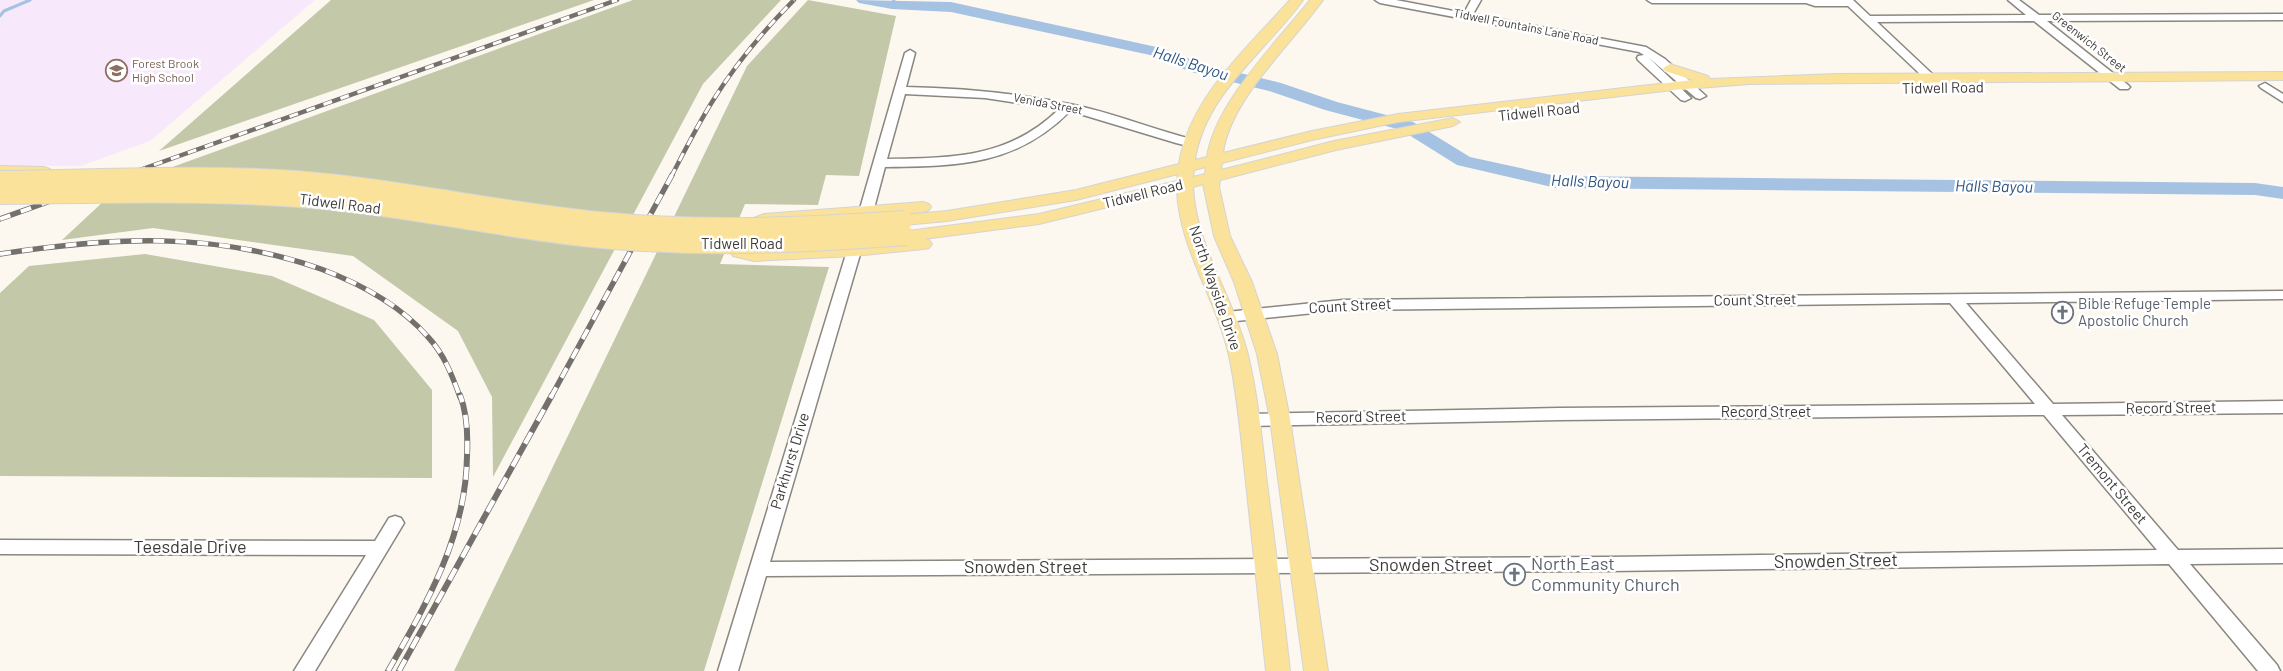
<svg xmlns="http://www.w3.org/2000/svg" width="2283" height="671" viewBox="0 0 2283 671" font-family="Barlow,sans-serif">
<style>
.education{fill:#f8e8fb}
.green{fill:#c3c8a9}
.lines{fill:none;stroke-linecap:round;stroke-linejoin:round}
.stream{stroke:#a6c2e2;stroke-width:3}
.river{fill:#a6c2e2;fill-rule:evenodd}
.minor-casing{stroke:#8a8780;stroke-width:3}
.major-casing{stroke:#d4d4d3;stroke-width:2}
.minor{fill:#fff;fill-rule:evenodd}
.major{fill:#fbe29b;fill-rule:evenodd}
.rail-far2-casing{stroke:#74716d;stroke-width:4.5}
.rail-far1-casing{stroke:#74716d;stroke-width:5.5}
.rail-casing{stroke:#74716d;stroke-width:6}
.rail-far2{stroke:#fff;stroke-width:3;stroke-dasharray:9;stroke-linecap:butt}
.rail-far1{stroke:#fff;stroke-width:4;stroke-dasharray:11;stroke-linecap:butt}
.rail{stroke:#fff;stroke-width:4.5;stroke-dasharray:13;stroke-linecap:butt}
.major-bridge-casing{stroke:#d4d4d3;stroke-width:20;stroke-linecap:butt}
.major-bridge{stroke:#fbe29b;stroke-width:18}
.labels{text-anchor:middle;stroke-width:5;stroke-linejoin:round;paint-order:stroke}
.far-street-label{font-size:12px;fill:#3d3b38;stroke:#fff}
.far-education-label{font-size:12px;fill:#785e54;stroke:#fff;text-anchor:start}
.street-label{font-size:15px;fill:#3d3b38;stroke:#fff}
.worship-label{font-size:15px;fill:#5b616d;stroke:#fff;text-anchor:start}
.water-label{font-size:16px;font-style:italic;fill:#2b537e;stroke:#fff}
.near-street-label{font-size:18px;fill:#3d3b38;stroke:#fff}
.near-worship-label{font-size:18px;fill:#5b616d;stroke:#fff;text-anchor:start}
</style>
<rect width="100%" height="100%" fill="#fcf8f0"/>
<path class="education" d="M0,0h315l-165,141 -69,25h-81z"/>
<g class="green">
<path d="M331,0h263l-435,151z"/>
<path d="M633,0h148l-78,84 -210,393 -1,-80 -34,-66 -105,-75 -200,-28 -91,12 58,-54z"/>
<path d="M808,0l88,16 -37,160 -33,-1 -8,30 -73,-1 -25,60 109,3 -125,404h-250l293,-605z"/>
<path d="M145,254l127,22 102,44 58,70v88l-432,-2v-183l29,-27z"/>
</g>
<g class="lines">
<g class="stream">
<path d="M892,4l2,-4"/>
<path d="M0,16l4,-5 26,-11"/>
</g>
<path class="river" d="M856,0l95,2 210,46 42,16 78,19 56,19 76,20 57,35 86,19 699,7 28,4v12l-28,-4 -699,-7 -99,-23 -56,-35 -76,-20 -56,-19 -78,-19 -41,-17 -199,-43 -59,-3 -33,-6z"/>
<defs>
<g id="minor">
<path d="M1375,0h21l68,13 7,-13h10l-8,14 173,33 19,12 41,37 -6,3 -4,-1 -48,-41 43,41 -6,3 -4,-1 -43,-40 -1,-2 1,-2 6,-1 -5,-3 -259,-49z"/>
<path d="M1647,0h206l17,16 156,-1 -18,-15h11l20,15 244,-1v6l-236,1 81,64 2,2 -2,2h-8l-86,-68 -157,1 68,64 2,2 -6,3 -4,-1 -89,-84h-33l-9,-3h-154z"/>
<path d="M910,50l5,3 -9,34c55,1 109,6 163,17 43,8 84,26 127,36l2,3 -6,4 -16,-4 -106,-32c-54,55 -113,55 -185,56l-12,45 -2,3h-10l-2,-3 46,-159zM905,94l80,4 74,11c-50,49 -106,49 -172,50z"/>
<path d="M2265,83l18,11v8l-22,-14 -2,-2z"/>
<path d="M854,247l7,4 -91,311 838,-5 549,-7 -113,-135 -485,5 -310,6 -6,-2 -2,-4 2,-4 6,-2 310,-6 476,-4 -85,-101 -607,7 -116,12 -5,-2 -2,-3 2,-3 5,-2 116,-12 940,-9v8l-317,4 87,101 230,-3v12l-221,2 116,135 105,-1v14l-93,1 87,101 3,6h-22l-89,-107 -561,7 -842,5 -28,95h-20l129,-420z"/>
<path d="M395,516l6,2 3,5 -89,148h-21l72,-116 -366,-1v-14l375,1 14,-23z"/>
</g>
<g id="major">
<path d="M1290,0h13c-37,52 -98,93 -108,160l12,-3c8,-54 69,-114 103,-157h13c-31,44 -93,99 -100,153l89,-22 86,-17 295,-34 -28,-9 -2,-3 7,-4 38,12 2,3 127,-5 446,-2v8l-534,4 -76,6 -275,32 -86,18 -90,23 -1,7 113,-29 119,-23 7,4 -7,4 -117,24 -116,30 -1,7 11,49 22,46 25,72 13,65 38,252h-24l-34,-252 -13,-65 -23,-72 -20,-46 -11,-52 -10,3c3,60 41,111 55,168 10,42 14,85 19,128 8,62 16,125 23,188h-24c-7,-63 -13,-125 -20,-188 -5,-43 -8,-85 -17,-127 -12,-56 -50,-107 -52,-166l-138,34 -115,15 5,1 3,4 -3,4 -6,1 -69,7 -100,5 -21,-5 -3,-4 -1,-11 17,-20 18,-7 159,-12 6,2 2,3 -2,3 -6,2 -155,12 -10,5 -11,13v7l7,2 100,-5 51,-5 -5,-1 -2,-4 2,-4 139,-18 138,-33 1,-7 -102,26 -129,21 -43,4 -6,-1 -2,-4 2,-4 6,-1 43,-4 129,-21 103,-26c10,-66 69,-117 111,-164zM1206,167l-1,7 -12,3 1,-7z"/>
<path d="M0,166l44,1 6,2 2,3 -2,3 -6,2 -44,-1z"/>
</g>
</defs>
<use href="#minor" class="minor-casing"/>
<use href="#major" class="major-casing"/>
<use href="#minor" class="minor"/>
<use href="#major" class="major"/>
<defs>
<g id="rail-far2">
<path d="M120,177l497,-177"/>
<path d="M671,177c13,-25 26,-51 41,-75 23,-37 51,-71 82,-102"/>
</g>
<g id="rail-far1">
<path d="M0,219l123,-44"/>
<path d="M0,254c111,-17 213,-23 321,15 40,15 79,36 107,68 16,17 24,38 32,60"/>
<path d="M551,397l121,-222"/>
</g>
<g id="rail">
<path d="M388,671c39,-68 78,-135 79,-215 1,-20 0,-43 -7,-61"/>
<path d="M399,671l153,-276"/>
</g>
</defs>
<use href="#rail-far2" class="rail-far2-casing"/>
<use href="#rail-far1" class="rail-far1-casing"/>
<use href="#rail" class="rail-casing"/>
<use href="#rail-far2" class="rail-far2"/>
<use href="#rail-far1" class="rail-far1"/>
<use href="#rail" class="rail"/>
<defs>
<g id="major-bridge">
<path d="M0,180c99,-1 198,-7 296,0 102,8 202,31 303,41 101,10 203,6 305,-1"/>
<path d="M0,195c111,-1 223,-5 333,6 84,8 166,27 249,36 108,12 216,7 324,-1"/>
</g>
</defs>
<use href="#major-bridge" class="major-bridge-casing"/>
<use href="#major-bridge" class="major-bridge"/>
</g>
<defs>
<symbol id="school-ring" viewBox="-11 -11 22 22"><circle r="9.5" fill="#fff" stroke="#8d6e63" stroke-width="1.5"/><path d="M0-5L7-2L0 1L-7-2ZM-4 1L0 2.5L4 1V4Q0 6-4 4Z" fill="#8d6e63"/></symbol>
<symbol id="church-ring" viewBox="-11 -11 22 22"><circle r="9.5" fill="#fff" stroke="#6b7280" stroke-width="1.5"/><path d="M-1.2-6h2.4v3.5h3.3v2.4h-3.3V6h-2.4V-.1h-3.3v-2.4h3.3Z" fill="#6b7280"/></symbol>
</defs>
<g fill-rule="evenodd">
<use href="#school-ring" x="104" y="58" width="25" height="25"/>
<use href="#church-ring" x="2050" y="300" width="25" height="25"/>
<use href="#church-ring" x="1502" y="562" width="25" height="25"/>
</g>
<g class="labels">
<g class="far-street-label">
<text transform="translate(1526 27) rotate(11)" y="4">Tidwell Fountains Lane Road</text>
<text transform="translate(2089 42) rotate(38)" y="4">Greenwich Street</text>
<text transform="translate(1048 104) rotate(11)" y="4">Venida Street</text>
</g>
<g class="far-education-label">
<text x="132" y="68">Forest Brook<tspan x="132" dy="14">High School</tspan></text>
</g>
<g class="street-label">
<text transform="translate(1943 88) rotate(-1)" y="5">Tidwell Road</text>
<text transform="translate(1539 112) rotate(-6)" y="5">Tidwell Road</text>
<text transform="translate(1143 194) rotate(-14)" y="5">Tidwell Road</text>
<text transform="translate(340 204) rotate(7)" y="5">Tidwell Road</text>
<text x="742" y="249">Tidwell Road</text>
<text transform="translate(1215 288) rotate(71)" y="5">North Wayside Drive</text>
<text transform="translate(1755 300) rotate(-1)" y="5">Count Street</text>
<text transform="translate(1350 306) rotate(-3)" y="5">Count Street</text>
<text transform="translate(2171 408) rotate(-1)" y="5">Record Street</text>
<text x="1766" y="417">Record Street</text>
<text transform="translate(1361 417) rotate(-1)" y="5">Record Street</text>
<text transform="translate(790 461) rotate(-73)" y="5">Parkhurst Drive</text>
<text transform="translate(2112 484) rotate(50)" y="5">Tremont Street</text>
</g>
<g class="worship-label">
<text x="2078" y="309">Bible Refuge Temple<tspan x="2078" dy="17">Apostolic Church</tspan></text>
</g>
<g class="water-label">
<text transform="translate(1191 63) rotate(18)" y="6">Halls Bayou</text>
<text transform="translate(1590 181) rotate(2)" y="6">Halls Bayou</text>
<text transform="translate(1994 186) rotate(1)" y="6">Halls Bayou</text>
</g>
<g class="near-street-label">
<text x="190" y="553">Teesdale Drive</text>
<text transform="translate(1836 561) rotate(-1)" y="6">Snowden Street</text>
<text x="1431" y="571">Snowden Street</text>
<text x="1026" y="573">Snowden Street</text>
</g>
<g class="near-worship-label">
<text x="1531" y="570">North East<tspan x="1531" dy="21">Community Church</tspan></text>
</g>
</g>
</svg>
